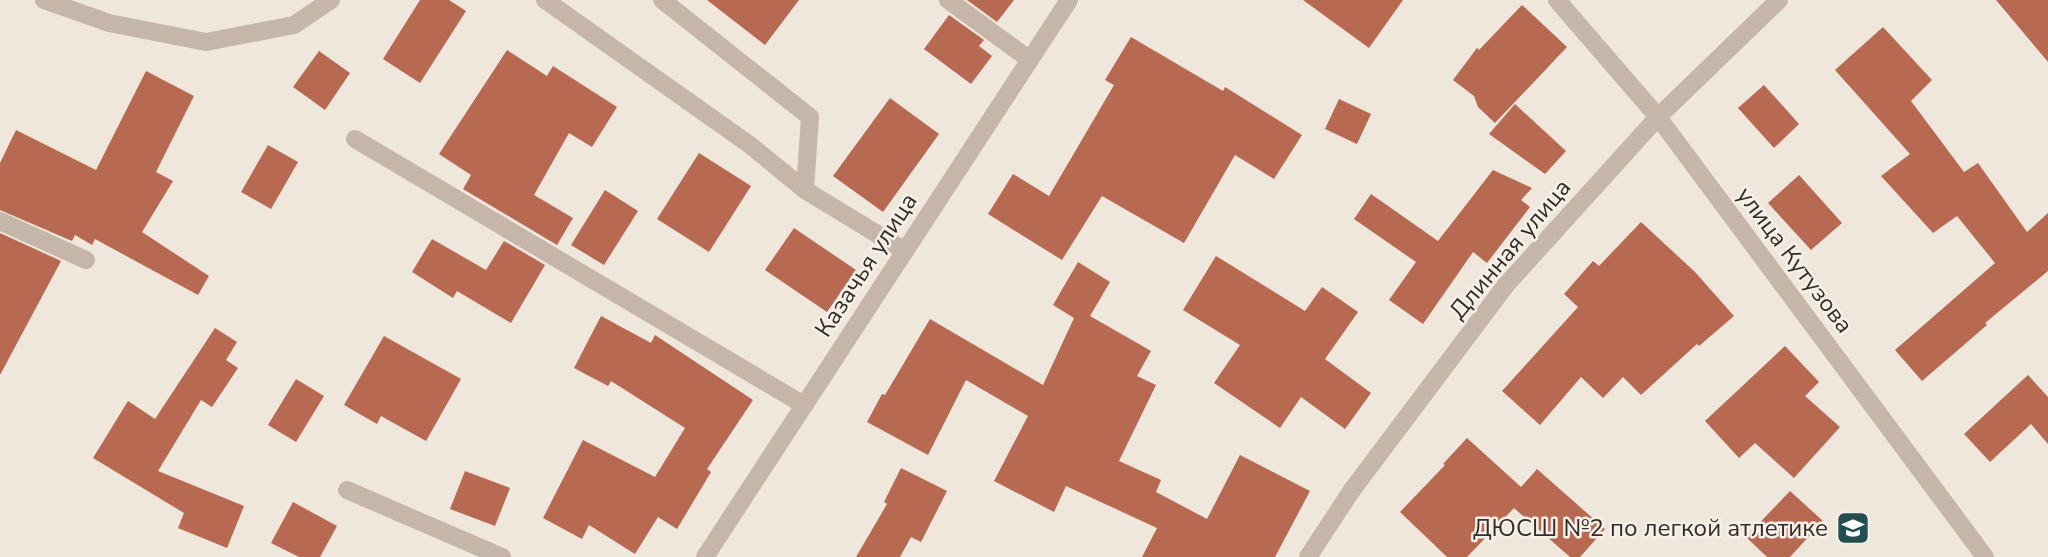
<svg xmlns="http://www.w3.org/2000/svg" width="2048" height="557" viewBox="0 0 2048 557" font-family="'Nunito Sans',sans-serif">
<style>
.building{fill:#b86951}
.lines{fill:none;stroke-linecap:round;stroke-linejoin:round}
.minor{stroke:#c6b6a9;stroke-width:18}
.labels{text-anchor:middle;stroke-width:5;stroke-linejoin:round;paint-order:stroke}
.street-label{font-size:24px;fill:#342c28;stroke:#f7f0e8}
.poi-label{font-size:24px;fill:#342c28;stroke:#f7f0e8;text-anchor:end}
</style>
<rect width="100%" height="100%" fill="#efe6dc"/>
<g class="building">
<path d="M420,0h29l17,11 -46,72 -37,-24z"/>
<path d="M707,0h92l-34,45z"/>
<path d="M967,0h47l-17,22z"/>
<path d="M1303,0h100l-34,48z"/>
<path d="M1996,0h52v62z"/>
<path d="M1522,5l45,42 -72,76 -17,-16 -4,-11 -21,-16 24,-32 2,2z"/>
<path d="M949,15l35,25 -5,6 13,10 -21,28 -47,-35z"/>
<path d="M1883,27l49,53 -21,21 53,71 14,-9 49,69 21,-19v58l-63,52 2,2 -65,56 -27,-31 100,-87 -38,-47 -24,17 -52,-57 29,-22 -75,-84z"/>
<path d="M1131,37l92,54 2,-4 77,48 -28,44 -39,-24 -51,88 -82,-47 -40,64 -74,-46 25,-40 36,22 65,-111 -9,-5z"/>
<path d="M507,50l40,26 6,-10 64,41 -25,40 -23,-14 -35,62 39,23 -16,27 -94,-56 8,-14 -32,-21z"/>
<path d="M319,51l31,22 -25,37 -32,-23z"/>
<path d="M146,71l48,25 -38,76 17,9 -31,51 67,44 -11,19 -103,-56 -3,6 -17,-10 -3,6 -72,-31v-47l16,-33 80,40z"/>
<path d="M1764,85l35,39 -25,24 -36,-40z"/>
<path d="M890,98l49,36 -56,78 -50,-36z"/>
<path d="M1339,99l32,15 -14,30 -32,-15z"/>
<path d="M1515,104l51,47 -21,23 -56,-40z"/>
<path d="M268,145l30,17 -27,47 -30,-17z"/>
<path d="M699,153l52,33 -42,66 -52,-33z"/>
<path d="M1493,170l39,18 -11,12 9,7 -43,56 -14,-11 -50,72 -34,-24 27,-38 -62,-43 17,-25 67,47z"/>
<path d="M1799,175l43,48 -31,27 -43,-47z"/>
<path d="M605,190l33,21 -34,54 -33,-20z"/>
<path d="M1641,222l54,50 39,44 -35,30 -2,-2 -56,51 -18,-18 -20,21 -22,-21 -41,48 -38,-34 76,-84 -14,-13 29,-33 6,5z"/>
<path d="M794,228l62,42 -29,42 -62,-42z"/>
<path d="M0,233l61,28 -61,114z"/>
<path d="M432,239l54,31 18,-29 41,24 -34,58 -54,-32 -4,7 -41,-26z"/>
<path d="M1216,256l89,55 17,-24 36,25 -33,47 46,34 -26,36 -44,-32 -21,31 -66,-45 26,-38 -57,-35z"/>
<path d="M1078,262l32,20 -20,34 61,35 -14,25 19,9 -37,76 42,19 -5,12 51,27 33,-64 70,36 -35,66h-133l15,-29 -91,-42 -12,26 -60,-31 34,-65 -62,-36 -38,75 -61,-33 15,-28 3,1 45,-76 113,66 31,-67 -21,-13z"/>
<path d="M601,316l50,27 4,-8 98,65 -46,69 4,3 -34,57 -19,-12 -23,37 -46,-29 -7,14 -39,-21 40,-78 72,37 30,-49 -74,-47 -3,5 -34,-18z"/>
<path d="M215,328l22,14 -11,18 12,8 -26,39 -11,-7 -43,71 86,35 -17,42 -49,-20 6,-15 -91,-55 35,-57 27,18z"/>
<path d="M384,336l77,43 -35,62 -45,-25 -4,8 -33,-19z"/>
<path d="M1785,346l34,36 -14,14 35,31 -46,51 -39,-35 -16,15 -34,-37z"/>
<path d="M2028,375l20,22v47l-17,-20 -41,38 -26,-28z"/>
<path d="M296,379l28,17 -28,46 -28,-17z"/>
<path d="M1467,438l54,49 16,-18 68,60 -25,28h-10l-56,-49 -47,49h-20l-47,-45 45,-47 -2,-1z"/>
<path d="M901,468l46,23 -26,51 -10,-5 -11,20h-44l31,-53 -3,-2z"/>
<path d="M465,471l45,17 -15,38 -45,-17z"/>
<path d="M1790,491l33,30 -33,36h-23l-21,-20z"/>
<path d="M293,502l44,24 -17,31h-21l-28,-14z"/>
</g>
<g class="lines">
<g class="minor">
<path d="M44,0l65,23 97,19 88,-17 37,-25"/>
<path d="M545,0l205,145 55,45"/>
<path d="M662,0l148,117 -5,73 100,61"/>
<path d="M948,0l82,60"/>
<path d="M1557,0l101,117 327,440"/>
<path d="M355,139l449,266"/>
<path d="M0,221l86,39"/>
<path d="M347,490l155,67"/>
<path d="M705,557l364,-557"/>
<path d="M1308,557l44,-67 154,-205 152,-168 121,-117"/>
</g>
</g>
<defs>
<symbol id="school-square" viewBox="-11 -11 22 22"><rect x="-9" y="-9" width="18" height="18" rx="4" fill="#224e51" stroke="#f7f0e8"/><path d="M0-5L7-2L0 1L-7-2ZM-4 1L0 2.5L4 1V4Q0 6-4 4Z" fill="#fff"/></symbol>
</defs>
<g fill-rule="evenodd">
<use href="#school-square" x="1834" y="509" width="38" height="38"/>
</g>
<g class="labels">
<g class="street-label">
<text transform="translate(1510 249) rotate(-50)" y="8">Длинная улица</text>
<text transform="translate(1795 260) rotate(53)" y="8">улица Кутузова</text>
<text transform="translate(866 265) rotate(-57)" y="8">Казачья улица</text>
</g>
<g class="poi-label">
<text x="1828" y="536">ДЮСШ №2 по легкой атлетике</text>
</g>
</g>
</svg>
